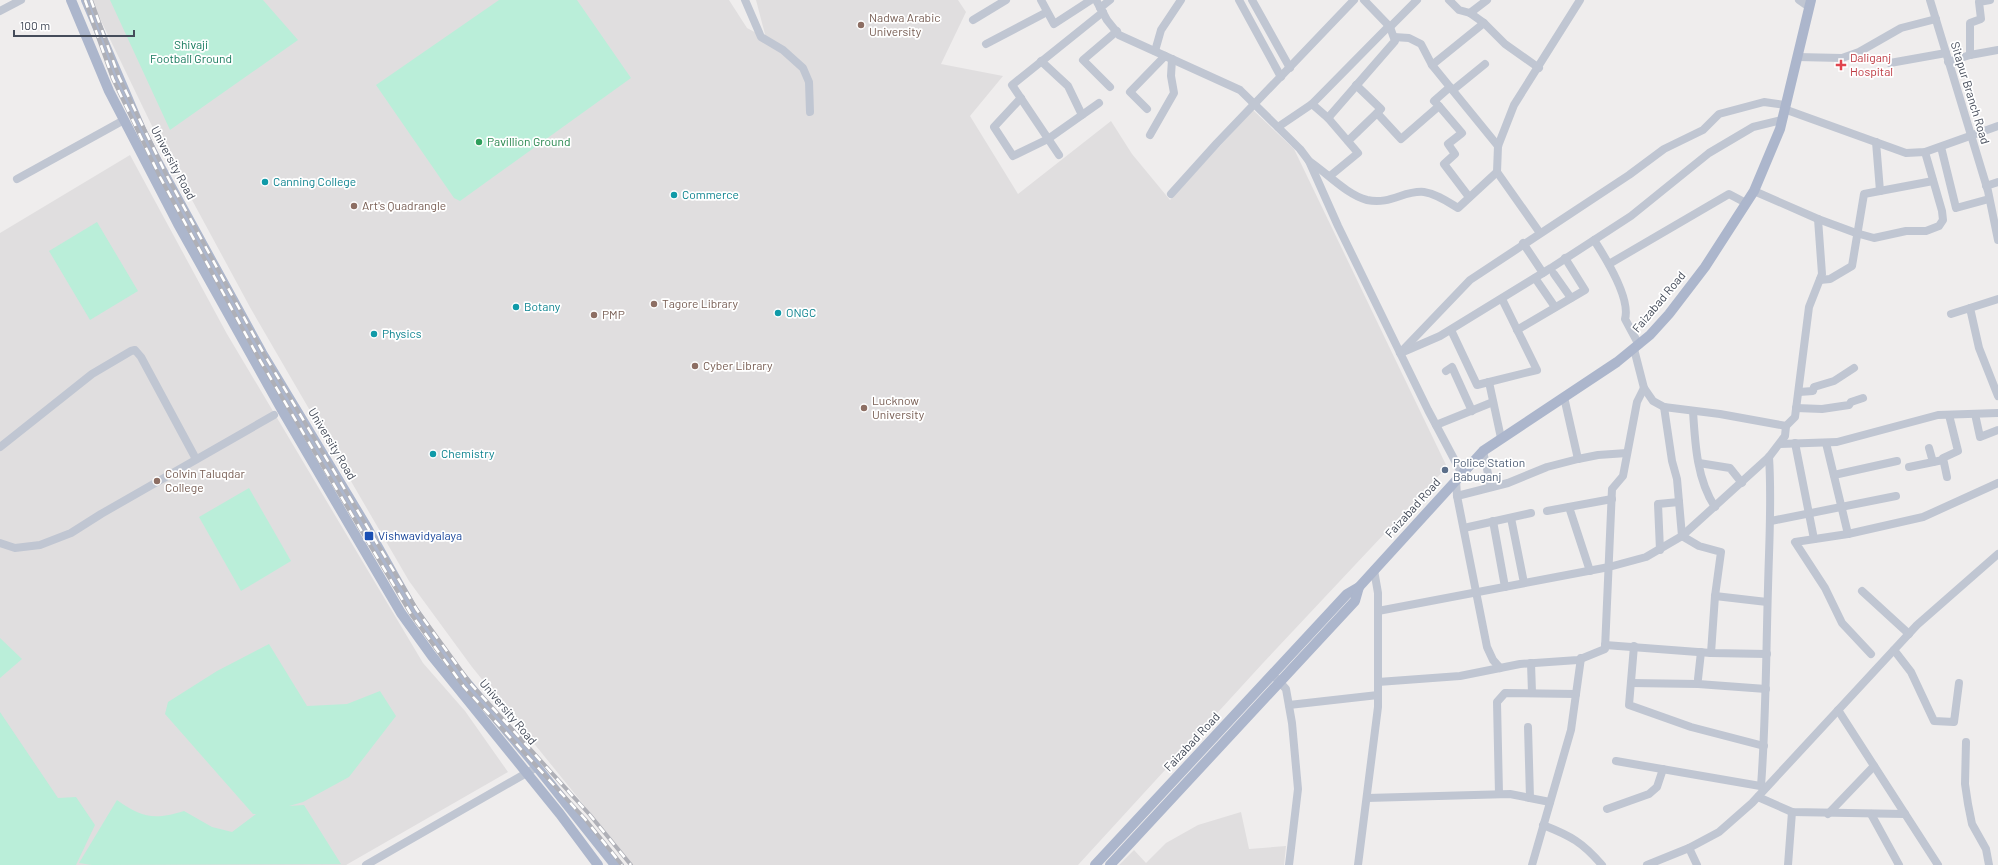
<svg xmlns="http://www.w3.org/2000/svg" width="1998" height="865" viewBox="0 0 1998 865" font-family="Barlow,sans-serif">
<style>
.education{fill:#e0dedf}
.green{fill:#baeed9}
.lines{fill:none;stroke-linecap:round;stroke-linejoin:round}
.minor{stroke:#c0c6d2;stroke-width:8}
.major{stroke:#acb6cc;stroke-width:10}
.rail-casing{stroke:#afb0b7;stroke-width:4}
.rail{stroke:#fff;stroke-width:2.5;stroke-dasharray:8;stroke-linecap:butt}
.education-dot{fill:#8d6e63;stroke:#fff;stroke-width:1.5}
.health-dot{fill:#e0444e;stroke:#fff;stroke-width:1.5}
.leisure-dot{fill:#2e9e5b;stroke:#fff;stroke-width:1.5}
.culture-dot{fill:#0f9aa8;stroke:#fff;stroke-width:1.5}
.service-dot{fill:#5c6f8a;stroke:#fff;stroke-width:1.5}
.transit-dot{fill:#1a4fb4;stroke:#fff;stroke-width:1.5}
.labels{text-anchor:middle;stroke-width:3.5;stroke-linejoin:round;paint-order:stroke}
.education-label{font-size:12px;fill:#785e54;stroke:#fff;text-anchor:start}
.park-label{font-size:12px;fill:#177a5d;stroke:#fff}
.health-label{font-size:12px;fill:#be3a42;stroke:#fff;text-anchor:start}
.street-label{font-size:12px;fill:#454c5a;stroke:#fff}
.leisure-label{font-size:12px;fill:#27864d;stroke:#fff;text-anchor:start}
.culture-label{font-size:12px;fill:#0d838f;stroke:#fff;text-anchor:start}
.service-label{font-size:12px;fill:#4e5e75;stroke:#fff;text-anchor:start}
.transit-label{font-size:12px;fill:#164399;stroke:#fff;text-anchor:start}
</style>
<rect width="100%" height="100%" fill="#efeded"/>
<g class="education">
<path d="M91,0h638l18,28 19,10 -10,-38h202l8,12 -25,52 62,12 -33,40 48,78 93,-73 21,33 38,46 83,-90 41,39 153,318 -184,196 -185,202h-449l-37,-50 -120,-148 -63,-86 -158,-272 -99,-183z"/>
<path d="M130,155l97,179 196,329 42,48 43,61 -162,93h-346v-632z"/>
<path d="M1241,812l8,37 37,-3 -2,19h-165l15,-15 12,13 20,-20 32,-18z"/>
</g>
<g class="green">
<path d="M110,0h153l35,40 -128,90z"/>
<path d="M499,0h78l54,78 -171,123 -6,-3 -78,-113z"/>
<path d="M97,222l41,69 -48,29 -41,-69z"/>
<path d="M249,488l42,73 -50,30 -42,-74z"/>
<path d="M0,638l22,21 -22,19z"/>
<path d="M269,644l38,62 40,-2 33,-13 16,25 -47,61 -46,25 -14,4 15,-1 37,59 -249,1 -13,-2 38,-63c25,18 37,20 67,11l28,16 20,5 24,-18h-3l-88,-100 3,-12 49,-31z"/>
<path d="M0,712l58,86 18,-1 19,28 -19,40h-76z"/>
</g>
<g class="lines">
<g class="minor">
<path d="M745,0l16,37 22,13 20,18 6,14 1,30"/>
<path d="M1041,0l13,24 37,-24"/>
<path d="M1096,0l11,20 12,15 121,55 60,59 9,12 29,65 90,184 34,64"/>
<path d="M1239,0l42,77"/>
<path d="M1252,0l38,68"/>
<path d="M1449,0l10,10 11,3 14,10 21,21 34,24"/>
<path d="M1799,0l10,7"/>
<path d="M1930,0l58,191 10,49"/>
<path d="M1100,8l10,-8"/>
<path d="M0,11l21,-11"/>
<path d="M1470,13l17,-13"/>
<path d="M973,20l33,-20"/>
<path d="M1390,27l27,-27"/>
<path d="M1394,37l15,1 12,6 11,21 66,81"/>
<path d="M986,44l61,-32"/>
<path d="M1155,51l6,-21 20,-30"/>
<path d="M1970,55v-32l11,-4 -2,-17 11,-2"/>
<path d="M1797,57l45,1 17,-6 42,-24 35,-9"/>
<path d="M1041,61l27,25 14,29"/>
<path d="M1948,62l22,-7 28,-5"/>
<path d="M1890,63l56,-10"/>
<path d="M1432,65l52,-42"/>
<path d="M1356,85l25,24 -4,4"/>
<path d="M1110,87l-27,-27 34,-29"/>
<path d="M1453,90l32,-26"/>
<path d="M1021,98l-27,29 19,29 35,-17 51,-36"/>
<path d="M1312,104l16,14 30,35 -28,23"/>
<path d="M1439,106l23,27 -14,11 7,10 -11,10 25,33"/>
<path d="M1147,109l-17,-17 35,-36"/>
<path d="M1784,109l122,44 19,-1 73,-26"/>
<path d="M1328,118l67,-77 -5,-14 -26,-27"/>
<path d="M1278,127l34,-23 77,-78"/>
<path d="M1150,135l24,-42 -3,-17 1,-17"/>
<path d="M1348,141l29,-28 24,26 38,-33 -5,-5 16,-14"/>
<path d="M1876,142l4,49"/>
<path d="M1941,147l15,61 33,-9"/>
<path d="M1059,155l-47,-70 91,-73"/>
<path d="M1309,161c18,12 38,34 58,39 24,5 37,-10 57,-8 13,2 24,10 34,16l39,-36"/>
<path d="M17,179l107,-59"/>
<path d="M1986,186l12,-4"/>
<path d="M1754,191l64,28 38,14 18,5 32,-7h20l13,-5 4,-6 -1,-9 -17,-59"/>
<path d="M1171,194l46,-51 137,-143"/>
<path d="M1540,233l-43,-61 1,-26 16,-41 66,-105"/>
<path d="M1594,240c11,17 37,58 31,79l14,26"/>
<path d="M1523,243l20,30"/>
<path d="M1609,264l120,-70 17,9"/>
<path d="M1554,274l17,24"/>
<path d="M1535,278l20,29"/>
<path d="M1820,280l10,-1 22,-13 12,-72 69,-13"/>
<path d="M1998,299l-28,9 9,40 19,48"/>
<path d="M1951,314l19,-6"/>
<path d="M1451,330l26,55 60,-15 -35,-71"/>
<path d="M1517,330l68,-40 -20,-32"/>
<path d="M1634,349l10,39 9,13 11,6 56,7 66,12"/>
<path d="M1403,352l37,-16 111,-68 80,-52 78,-63 44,-26 29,-7"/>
<path d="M1400,353l70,-73 159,-105 35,-26 39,-19 16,-16 45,-12 21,3"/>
<path d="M1446,371l6,-4 20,44"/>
<path d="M1489,382l12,56"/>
<path d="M1799,392l14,-1 1,-4 20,-6 20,-13"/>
<path d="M1564,397l14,62"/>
<path d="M1664,407l8,54 5,18 5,57 17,10 22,6 -6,44 -4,57"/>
<path d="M1796,408l26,1 27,-4 2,-3 12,-4"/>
<path d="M1693,411c2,33 4,69 22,96"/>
<path d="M1975,414l5,23 18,-7"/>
<path d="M1436,425l57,-23"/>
<path d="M1795,443l19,96"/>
<path d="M1826,443l22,91"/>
<path d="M1780,444l57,-2 101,-27 60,-2"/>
<path d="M0,447l92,-73 39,-23 4,-1 6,7 55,102"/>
<path d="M1929,448l4,14"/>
<path d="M1483,451l8,36"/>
<path d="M1699,463l31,5 12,15"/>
<path d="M1909,467l34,-7"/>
<path d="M1834,475l63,-14"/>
<path d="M1947,477l-4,-19 15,-7 -9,-36"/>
<path d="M1456,480l1,16 30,151 6,13 7,8"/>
<path d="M1457,496l51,-13 39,-16 31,-8 20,-4 29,-2"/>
<path d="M1569,507l21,64"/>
<path d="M1547,511l65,-12"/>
<path d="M1511,518l13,65"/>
<path d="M1493,521l12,66"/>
<path d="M1771,521l125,-25"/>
<path d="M1464,528l67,-15"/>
<path d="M0,543l15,5 25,-3 31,-12 30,-19 173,-99"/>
<path d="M1660,550l-2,-46 21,-2"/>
<path d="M1862,591l47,43"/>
<path d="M1715,596l52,6"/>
<path d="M1378,611l231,-44 37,-10 36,-21 87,-79 16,-21 1,-10 9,-9 14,-110 13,-33 -4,-55"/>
<path d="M1605,645l106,8 56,1"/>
<path d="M1634,646l-5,59 62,22 73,19"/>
<path d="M1894,650l17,22 23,49 20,1 5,-39"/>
<path d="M1871,654l-29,-31 -17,-35 -30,-46 53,-8 75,-17 75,-34"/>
<path d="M1531,663l1,30"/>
<path d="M1276,678l10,11 6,34 6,66 -9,76"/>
<path d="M1698,679l3,-27"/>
<path d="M1378,682l82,-6 60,-12 58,-4 27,-11 7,-160 11,-13 14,-74 7,-14"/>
<path d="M1631,683l67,1 68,5"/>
<path d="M1289,705l89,-10"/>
<path d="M1838,710l100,155"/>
<path d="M1528,727l2,71"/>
<path d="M1966,742l-1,42 3,20 4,20 14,25 3,16"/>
<path d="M1616,761l150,26"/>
<path d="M1761,786c5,-66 5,-132 7,-198 1,-44 4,-87 1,-131"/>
<path d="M1499,794l-2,-92 8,-9 71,1"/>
<path d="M1758,797l34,15 113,2"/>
<path d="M1367,798l143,-4 40,8"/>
<path d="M1607,809l42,-15 8,-7 6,-18"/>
<path d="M1828,814l46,-48"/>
<path d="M1871,814l28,51"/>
<path d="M1543,825c28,11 39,17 59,40"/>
<path d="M1689,848l8,17"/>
<path d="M366,865l171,-98"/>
<path d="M1358,865l20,-158v-114l-4,-23"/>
<path d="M1532,865l39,-135 10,-72"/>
<path d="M1647,865l42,-17 30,-16 33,-29 165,-178 81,-71"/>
<path d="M1788,865l4,-53"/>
</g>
<g class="major">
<path d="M71,0l38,91 69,133 104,186 119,203 31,43 128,158 38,51"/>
<path d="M86,0l56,132 16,31 104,190 103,171 47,84 39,56 86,103 78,98"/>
<path d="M1095,865l252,-271 12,-7 124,-136 134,-89 33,-27 19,-21 36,-47 49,-76 26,-62 31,-129"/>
<path d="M1110,865l245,-264 4,-14"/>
</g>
<defs>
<g id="rail">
<path d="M85,0l28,79 47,98 98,180 153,257 53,73 121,132 37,46"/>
<path d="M91,0l28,77 47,97 98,180 153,256 53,73 120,132 41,50"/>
</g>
</defs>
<use href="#rail" class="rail-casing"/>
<use href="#rail" class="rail"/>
</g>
<g class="education-dot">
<circle cx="861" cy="25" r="4"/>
<circle cx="354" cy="206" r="4"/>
<circle cx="654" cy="304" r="4"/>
<circle cx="594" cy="315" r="4"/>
<circle cx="695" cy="366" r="4"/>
<circle cx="864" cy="408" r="4"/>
<circle cx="157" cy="481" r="4"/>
</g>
<path class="health-dot" d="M1839 59h4v4h4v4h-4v4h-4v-4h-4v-4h4z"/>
<circle class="leisure-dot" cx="479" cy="142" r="4"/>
<g class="culture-dot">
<circle cx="265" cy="182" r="4"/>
<circle cx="674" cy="195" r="4"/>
<circle cx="516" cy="307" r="4"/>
<circle cx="778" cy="313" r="4"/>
<circle cx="374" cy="334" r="4"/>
<circle cx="433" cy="454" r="4"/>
</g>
<circle class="service-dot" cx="1445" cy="470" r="4"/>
<rect class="transit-dot" x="364" y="531" width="10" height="10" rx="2"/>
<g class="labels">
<g class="education-label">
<text x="869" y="22">Nadwa Arabic<tspan x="869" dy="14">University</tspan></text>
<text x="362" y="210">Art's Quadrangle</text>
<text x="662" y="308">Tagore Library</text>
<text x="602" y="319">PMP</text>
<text x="703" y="370">Cyber Library</text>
<text x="872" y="405">Lucknow<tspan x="872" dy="14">University</tspan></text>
<text x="165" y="478">Colvin Taluqdar<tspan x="165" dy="14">College</tspan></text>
</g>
<g class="park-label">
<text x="191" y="49">Shivaji<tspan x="191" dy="14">Football Ground</tspan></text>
</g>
<g class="health-label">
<text x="1850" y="62">Daliganj<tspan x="1850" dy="14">Hospital</tspan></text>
</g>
<g class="street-label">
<text transform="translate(1970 93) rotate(73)" y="4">Sitapur Branch Road</text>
<text transform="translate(173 163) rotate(62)" y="4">University Road</text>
<text transform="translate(1659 302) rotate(-50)" y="4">Faizabad Road</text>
<text transform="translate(332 444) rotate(59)" y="4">University Road</text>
<text transform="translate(1413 508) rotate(-48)" y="4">Faizabad Road</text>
<text transform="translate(508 712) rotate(50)" y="4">University Road</text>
<text transform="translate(1192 742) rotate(-47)" y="4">Faizabad Road</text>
</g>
<g class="leisure-label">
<text x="487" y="146">Pavillion Ground</text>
</g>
<g class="culture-label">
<text x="273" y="186">Canning College</text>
<text x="682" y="199">Commerce</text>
<text x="524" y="311">Botany</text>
<text x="786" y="317">ONGC</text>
<text x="382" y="338">Physics</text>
<text x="441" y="458">Chemistry</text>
</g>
<g class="service-label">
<text x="1453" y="467">Police Station<tspan x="1453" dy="14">Babuganj</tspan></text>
</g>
<g class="transit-label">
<text x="378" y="540">Vishwavidyalaya</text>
</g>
</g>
<path d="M14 30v6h120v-6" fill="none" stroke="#454c5a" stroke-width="2"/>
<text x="20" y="30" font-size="12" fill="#454c5a" stroke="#ffffff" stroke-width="3" paint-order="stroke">100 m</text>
</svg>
